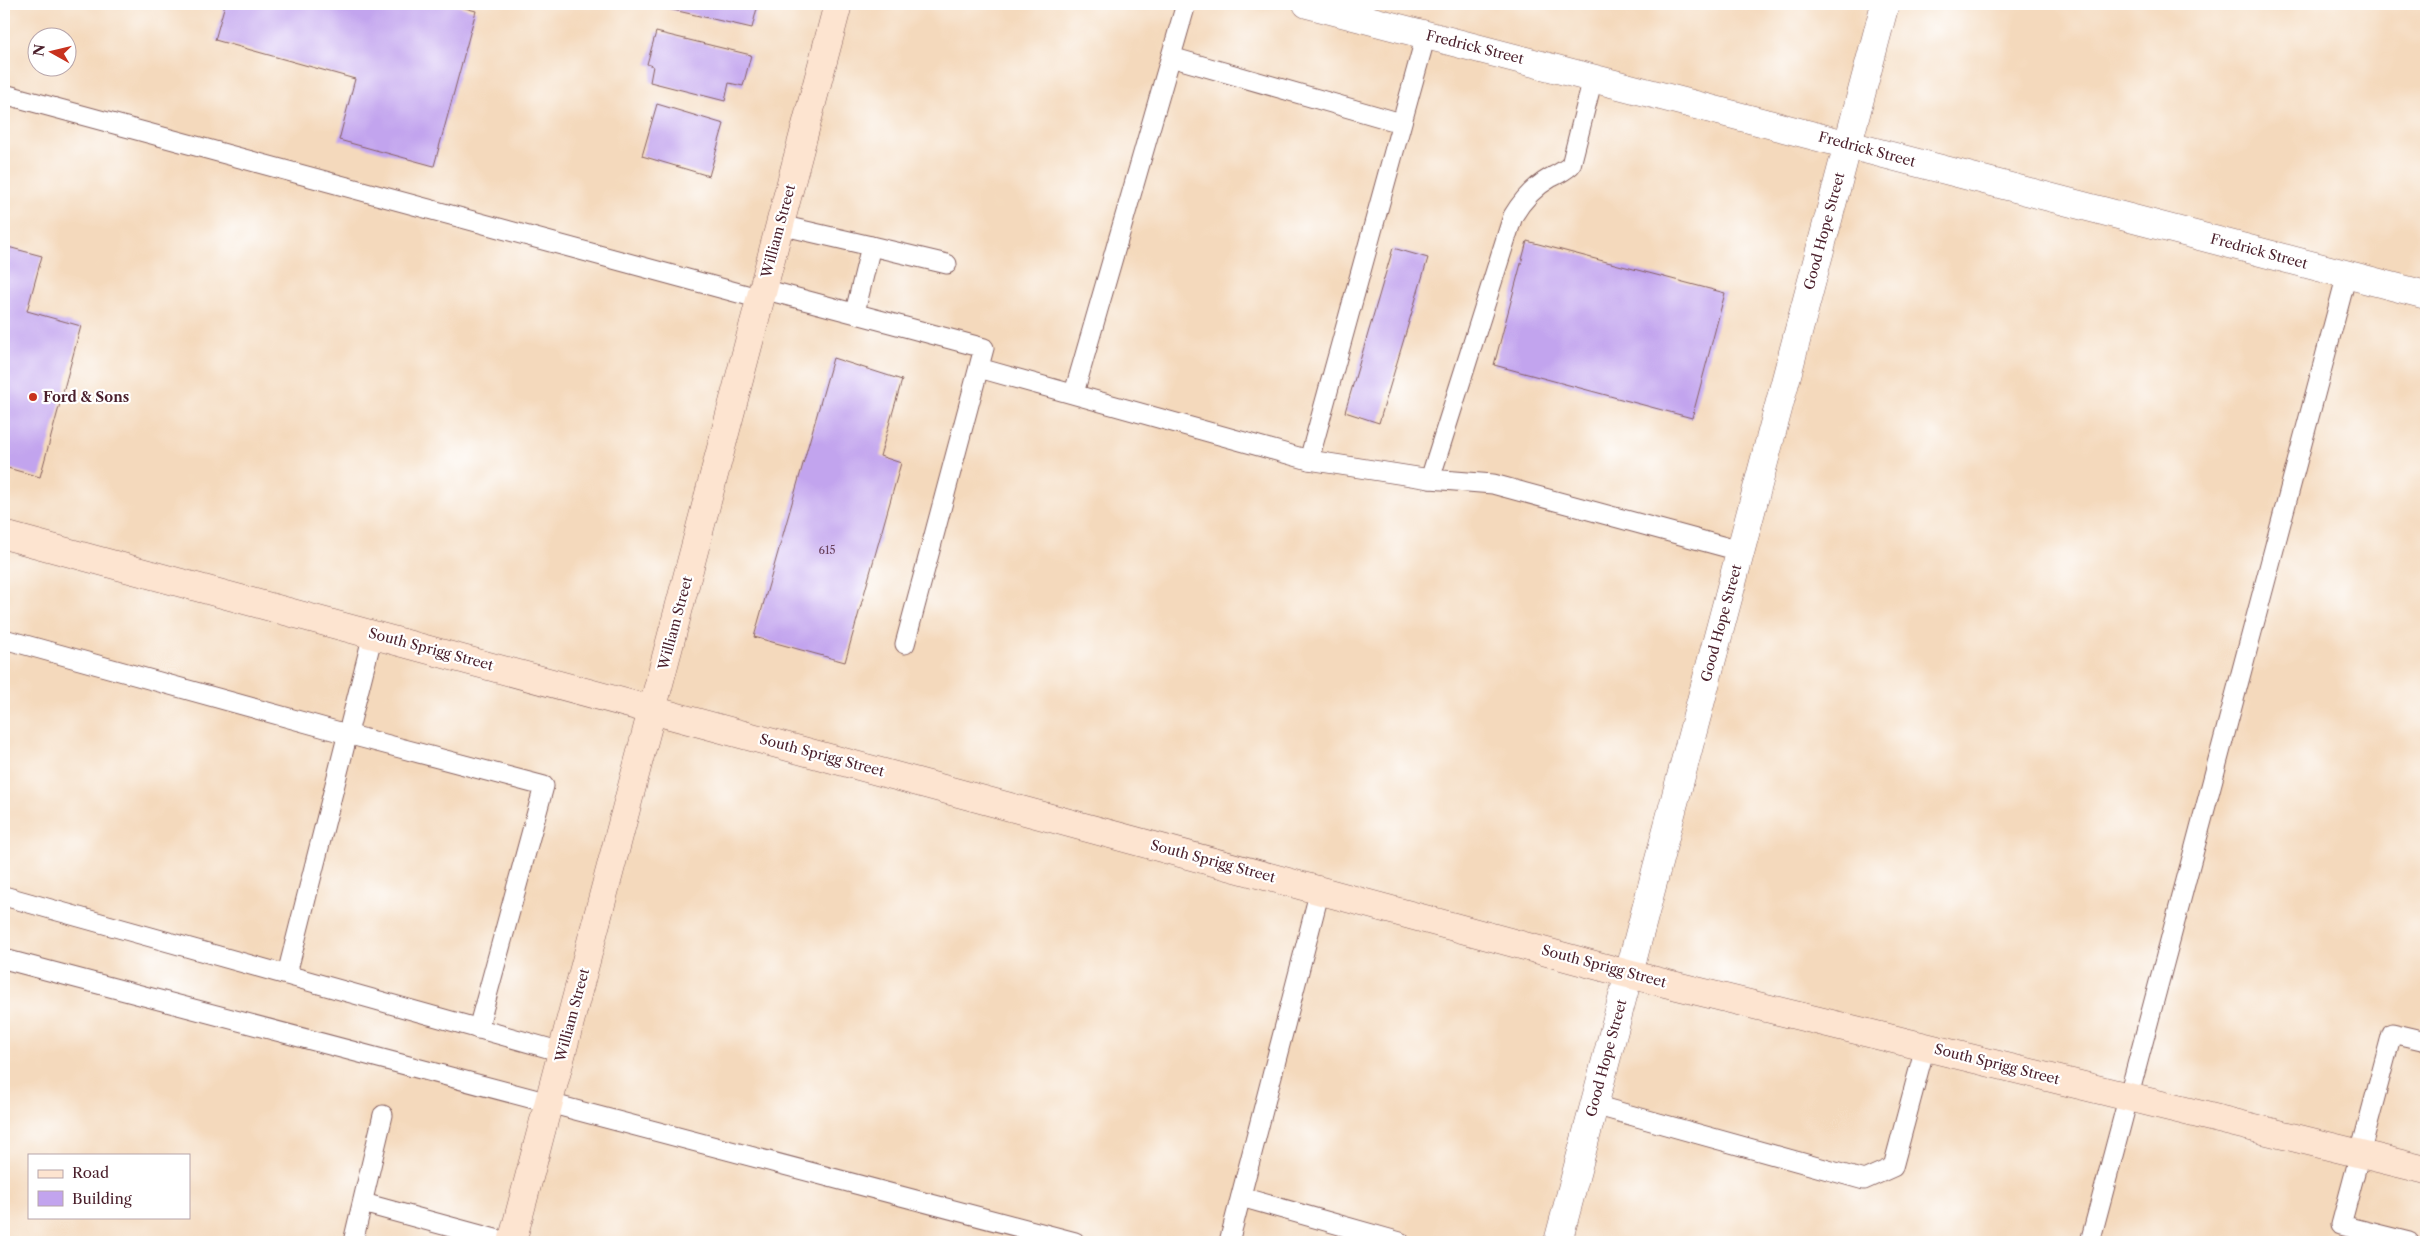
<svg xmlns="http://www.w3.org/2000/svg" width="2430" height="1246" viewBox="0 0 2430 1246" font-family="'Libre Caslon Text',serif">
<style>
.building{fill:#c2a4ee}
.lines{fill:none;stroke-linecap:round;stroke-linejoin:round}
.service-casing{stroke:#86605e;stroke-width:21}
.minor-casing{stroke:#86605e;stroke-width:29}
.secondary-casing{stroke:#86605e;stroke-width:29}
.service{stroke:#fff;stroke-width:19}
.minor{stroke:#fff;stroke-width:28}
.secondary{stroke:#fde4d0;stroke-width:28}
.poi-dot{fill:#c8321e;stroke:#fff;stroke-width:2}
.labels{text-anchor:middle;stroke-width:4.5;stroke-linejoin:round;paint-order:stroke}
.number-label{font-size:11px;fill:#68405c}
.street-label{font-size:14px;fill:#4a1f2b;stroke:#fff}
.poi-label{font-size:14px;font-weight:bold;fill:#4a1f2b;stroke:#fff;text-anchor:start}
</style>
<rect width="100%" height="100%" fill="#fff"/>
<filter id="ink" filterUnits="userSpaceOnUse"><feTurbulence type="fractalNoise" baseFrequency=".02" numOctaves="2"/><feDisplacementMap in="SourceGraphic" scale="10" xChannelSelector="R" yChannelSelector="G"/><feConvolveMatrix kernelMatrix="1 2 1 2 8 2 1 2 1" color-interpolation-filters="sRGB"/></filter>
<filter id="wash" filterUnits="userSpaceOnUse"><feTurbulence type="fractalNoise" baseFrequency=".0096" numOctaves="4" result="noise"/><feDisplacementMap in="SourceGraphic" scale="20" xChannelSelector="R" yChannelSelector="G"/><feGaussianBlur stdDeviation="1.12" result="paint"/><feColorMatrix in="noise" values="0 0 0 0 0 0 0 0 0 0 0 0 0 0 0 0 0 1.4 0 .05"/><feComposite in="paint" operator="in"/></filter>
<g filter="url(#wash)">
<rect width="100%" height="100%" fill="#f4d9bc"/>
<g id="blocks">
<g class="building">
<path d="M225,4h225l26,7 -42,155 -95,-26 16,-61 -140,-39z"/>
<path d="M657,4h101l-6,24 -96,-22z"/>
<path d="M656,32l95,23 -8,31 -14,-3 -4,18 -75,-19 3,-16 -6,-2z"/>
<path d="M657,104l67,20 -15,52 -67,-20z"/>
<path d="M1527,241l198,52 -33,125 -198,-53z"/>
<path d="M4,246l38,10 -15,55 54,15 -41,151 -36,-10z"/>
<path d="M1393,248l35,10 -49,165 -34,-11z"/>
<path d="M833,358l69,22 -22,76 21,7 -56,199 -91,-25z"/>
</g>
</g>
</g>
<g filter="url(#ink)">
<use href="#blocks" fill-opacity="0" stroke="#86605e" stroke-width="1"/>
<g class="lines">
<defs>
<g id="service">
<path d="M1171,57l230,66"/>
<path d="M4,94l757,205"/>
<path d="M780,225l91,21"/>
<path d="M763,289l221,59 -79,296"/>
<path d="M855,312l16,-66 76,18"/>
<path d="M979,368l330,92 121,19 63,5 247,67"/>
<path d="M1074,393l112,-389"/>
<path d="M1309,460l117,-425"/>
<path d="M1430,479l83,-263c9,-15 21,-29 37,-38 8,-4 13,-6 21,-13l22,-87"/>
<path d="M4,639l343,95 197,52 -66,243"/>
<path d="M4,896l558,156"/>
<path d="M4,959l1071,283"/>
<path d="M287,974l86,-340"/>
<path d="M1594,1105l270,75 29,-13 32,-120"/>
<path d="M1241,1197l159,45"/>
<path d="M363,1203l143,39"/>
<path d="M353,1242l30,-127"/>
<path d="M1229,1242l91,-352"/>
<path d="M2090,1242l257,-968"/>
<path d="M2409,1242l-68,-17 51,-192 34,8"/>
</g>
<g id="minor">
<path d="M1307,4l1119,291"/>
<path d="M1558,1242l327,-1238"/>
</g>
<g id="secondary">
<path d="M4,535l1624,439 798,196"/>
<path d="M512,1242l326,-1238"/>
</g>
</defs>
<use href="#service" class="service-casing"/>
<use href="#minor" class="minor-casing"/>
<use href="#secondary" class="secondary-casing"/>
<use href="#service" class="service"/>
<use href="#minor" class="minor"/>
<use href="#secondary" class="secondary"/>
</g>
</g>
<circle class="poi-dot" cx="33" cy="397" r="5"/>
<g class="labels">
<g class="number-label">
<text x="827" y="554">615</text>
</g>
<g class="street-label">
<text transform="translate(1475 47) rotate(14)" y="5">Fredrick Street</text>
<text transform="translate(1867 149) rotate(15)" y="5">Fredrick Street</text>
<text transform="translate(778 231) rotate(-75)" y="5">William Street</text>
<text transform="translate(1824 231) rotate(-75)" y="5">Good Hope Street</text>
<text transform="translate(2259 251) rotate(15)" y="5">Fredrick Street</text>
<text transform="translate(675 623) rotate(-75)" y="5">William Street</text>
<text transform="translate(1721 623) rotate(-75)" y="5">Good Hope Street</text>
<text transform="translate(431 649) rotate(15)" y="5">South Sprigg Street</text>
<text transform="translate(822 755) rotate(15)" y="5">South Sprigg Street</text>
<text transform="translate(1213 861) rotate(15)" y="5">South Sprigg Street</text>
<text transform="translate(1604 966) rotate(15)" y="5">South Sprigg Street</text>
<text transform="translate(572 1015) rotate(-75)" y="5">William Street</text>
<text transform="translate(1606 1058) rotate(-75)" y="5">Good Hope Street</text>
<text transform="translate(1997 1064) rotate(14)" y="5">South Sprigg Street</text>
</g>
<g class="poi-label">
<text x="43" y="402">Ford &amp; Sons</text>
</g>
</g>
<rect width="2430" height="1246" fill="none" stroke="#fff" stroke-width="20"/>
<rect x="28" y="1154" width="162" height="65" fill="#ffffff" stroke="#b7a5aa"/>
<rect x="38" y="1170" width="25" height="8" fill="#fde4d0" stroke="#b7a5aa"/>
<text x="72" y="1178" font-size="15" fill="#4a1f2b">Road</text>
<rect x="38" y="1191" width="25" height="15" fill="#c2a4ee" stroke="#b7a5aa"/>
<text x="72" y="1204" font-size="15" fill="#4a1f2b">Building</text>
<g transform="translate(52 52) rotate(278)"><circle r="24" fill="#ffffff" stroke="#b7a5aa"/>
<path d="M0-4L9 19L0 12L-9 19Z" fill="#c8321e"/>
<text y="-8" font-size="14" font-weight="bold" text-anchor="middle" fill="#4a1f2b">N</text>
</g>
</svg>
